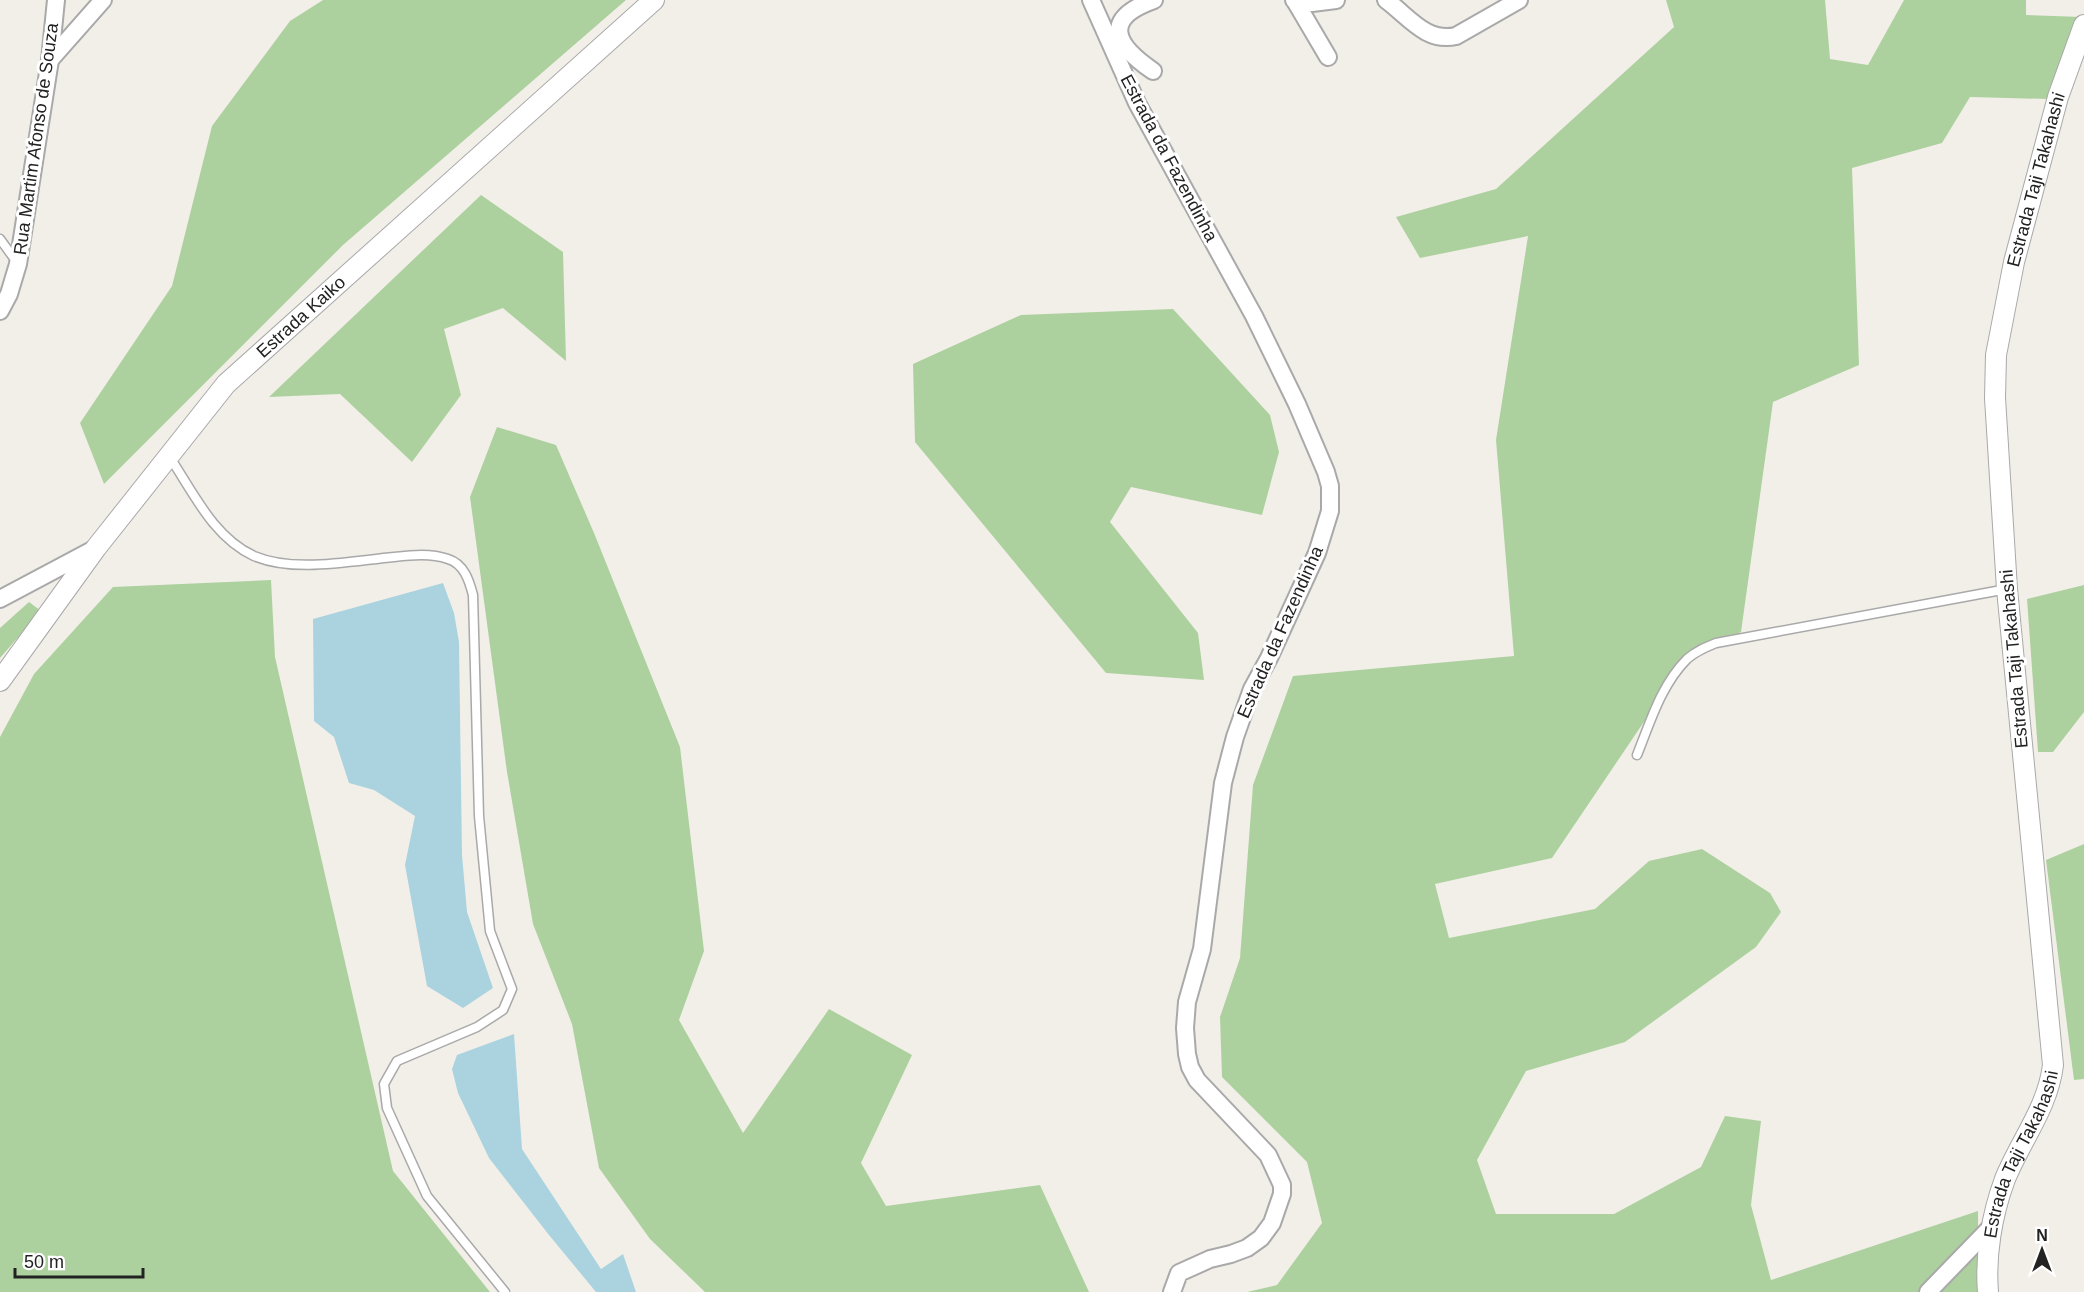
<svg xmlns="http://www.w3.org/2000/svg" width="2084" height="1292" viewBox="0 0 2084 1292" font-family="Arial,sans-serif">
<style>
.forest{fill:#add19e}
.water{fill:#aad3df}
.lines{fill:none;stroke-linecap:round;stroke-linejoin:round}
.service-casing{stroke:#a9a9a9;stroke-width:11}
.minor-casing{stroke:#a9a9a9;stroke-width:20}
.tertiary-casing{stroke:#a9a9a9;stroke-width:22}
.service{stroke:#fff;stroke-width:8}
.minor{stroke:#fff;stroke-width:16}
.tertiary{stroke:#fff;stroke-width:20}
.labels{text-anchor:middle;stroke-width:6;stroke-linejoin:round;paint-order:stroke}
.street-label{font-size:18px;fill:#222;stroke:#fff}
</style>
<rect width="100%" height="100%" fill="#f2efe9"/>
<g class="forest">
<path d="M323,0h303l-283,245 -239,239 -24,-61 92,-137 40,-160 78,-105z"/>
<path d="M1666,0h159l5,59 38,6 36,-65h122v15l56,2 -34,82 -78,-2 -28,46 -90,25 7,197 -86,37 -32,230 -58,32 -131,194 -117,26 14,54 146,-29 54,-48 53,-12 68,44 11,19 -25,35 -131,95 -99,29 -49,89 19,54h118l87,-47 24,-51 36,5 -10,84 20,75 207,-69v81h-731l30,-7 45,-62 -15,-61 -85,-85 -2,-60 20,-59 13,-173 40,-109 221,-20 -18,-216 32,-204 -108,22 -24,-41 100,-28 178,-162z"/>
<path d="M481,195l82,57 3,109 -63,-53 -59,21 17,66 -49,67 -72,-68 -71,3z"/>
<path d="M1173,309l97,106 9,37 -17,63 -131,-28 -21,35 88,111 6,47 -98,-7 -191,-231 -2,-78 108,-49z"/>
<path d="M497,427l59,18 38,88 86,214 24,204 -25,69 64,113 86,-124 83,46 -51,108 25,43 154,-21 49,107h-384l-55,-53 -51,-71 -27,-144 -39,-100 -26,-152 -37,-275z"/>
<path d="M271,580l4,77 118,514 97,121h-490v-555l34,-63 79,-87z"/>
<path d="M2084,585v127l-31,40h-15l-11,-153z"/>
<path d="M29,602l12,9 -41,47v-30z"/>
<path d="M2084,844v235l-10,1 -28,-220z"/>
</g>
<g class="water">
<path d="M443,583l11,30 5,29 3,213 5,57 26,76 -30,20 -36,-22 -22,-121 10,-49 -41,-26 -25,-7 -15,-46 -20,-16 -1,-102z"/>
<path d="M514,1034l8,115 79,120 22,-15 13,38h-40l-47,-57 -60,-77 -31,-65 -6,-24 5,-14z"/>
</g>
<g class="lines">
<defs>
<g id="service">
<path d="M0,239l16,22"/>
<path d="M169,456c24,36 44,81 85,100 40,17 97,5 140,1 18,-2 37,-4 54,2 16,5 21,21 25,36l6,221 11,115 22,58 -9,21 -26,17 -80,34 -13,23 3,24 40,88 78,96"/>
<path d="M1637,755c13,-32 24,-70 50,-96 9,-8 19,-12 29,-16l291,-54"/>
</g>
<g id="minor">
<path d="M1091,0l46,103 117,213 43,88 29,68 4,14v25l-13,42 -48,105 -17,31 -17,48 -12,46 -21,166 -15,53 -2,26 2,26 3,13 7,13 71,75 14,30v9l-10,29 -11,15 -14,10 -16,6 -21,5 -31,14 -7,19"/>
<path d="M1294,0l18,3 24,-3"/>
<path d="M1386,0c22,16 40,43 70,36l63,-36"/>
<path d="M1295,1l33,56"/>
<path d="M50,60l53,-60"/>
<path d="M1153,71c-38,-26 -52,-52 1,-71"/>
<path d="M0,311l9,-17 9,-30 32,-204 6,-60"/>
<path d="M0,599l96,-51"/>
<path d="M1928,1292l63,-65"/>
</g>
<g id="tertiary">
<path id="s1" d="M0,681l96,-133 130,-164 428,-384"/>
<path id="s2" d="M1988,1292c-3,-37 4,-78 17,-113 16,-39 43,-72 48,-114l-46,-476 -12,-191 1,-43 18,-93 44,-165 26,-72"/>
</g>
</defs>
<use href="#service" class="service-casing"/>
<use href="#minor" class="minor-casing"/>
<use href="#tertiary" class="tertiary-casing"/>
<use href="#service" class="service"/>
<use href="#minor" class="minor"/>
<use href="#tertiary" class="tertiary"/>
</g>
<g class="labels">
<g class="street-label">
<text transform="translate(36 139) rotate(-82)" y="6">Rua Martim Afonso de Souza</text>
<text transform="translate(1169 158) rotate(62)" y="6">Estrada da Fazendinha</text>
<text dy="6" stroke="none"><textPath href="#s2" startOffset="1132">Estrada Taji Takahashi</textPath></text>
<text dy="6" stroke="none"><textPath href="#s1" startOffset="474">Estrada Kaiko</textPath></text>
<text transform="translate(1280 632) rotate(-66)" y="6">Estrada da Fazendinha</text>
<text transform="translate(2014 659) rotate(-95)" y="6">Estrada Taji Takahashi</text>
<text dy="6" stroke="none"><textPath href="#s2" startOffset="144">Estrada Taji Takahashi</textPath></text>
</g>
</g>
<g transform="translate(2042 1250)" stroke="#ffffff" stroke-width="4.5" paint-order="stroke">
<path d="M0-4.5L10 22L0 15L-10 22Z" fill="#222222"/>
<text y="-9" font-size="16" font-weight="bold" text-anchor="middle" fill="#222222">N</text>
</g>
<path d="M15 1268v9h128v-9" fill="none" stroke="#222222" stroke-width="3"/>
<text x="24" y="1268" font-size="18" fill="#222222" stroke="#ffffff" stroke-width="4.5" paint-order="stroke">50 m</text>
</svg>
